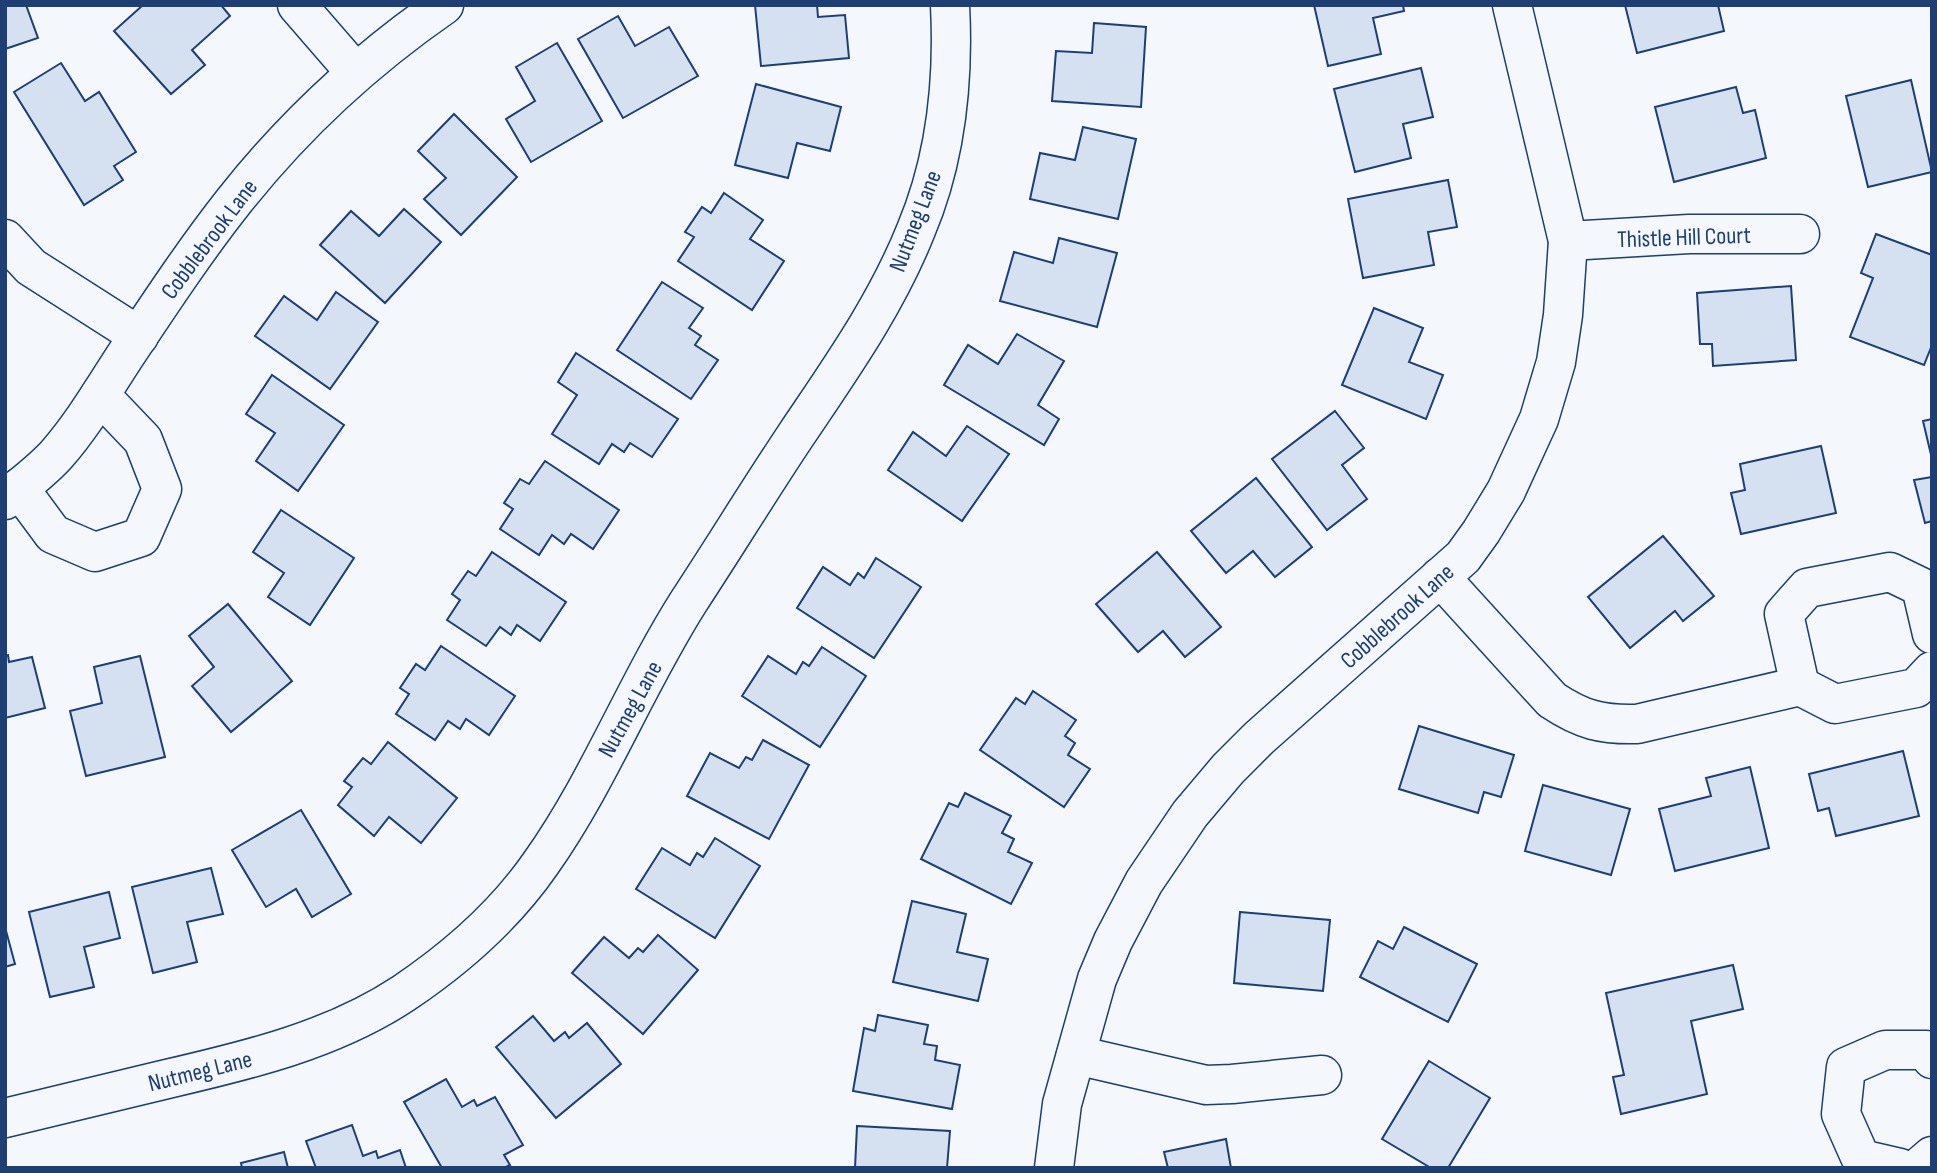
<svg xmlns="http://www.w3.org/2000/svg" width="1937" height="1173" viewBox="0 0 1937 1173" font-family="'Sofia Sans Condensed',sans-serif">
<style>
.building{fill:#d5e0f0;stroke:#1d3f73;stroke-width:2}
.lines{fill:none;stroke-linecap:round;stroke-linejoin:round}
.minor-casing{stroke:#1d3f73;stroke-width:41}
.minor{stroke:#f4f7fb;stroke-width:38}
.labels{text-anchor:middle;stroke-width:5;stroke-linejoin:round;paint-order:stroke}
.street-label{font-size:24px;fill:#1d3f73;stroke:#f4f7fb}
</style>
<rect width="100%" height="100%" fill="#f4f7fb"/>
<g class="building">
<path d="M5,5h21l12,33 -33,11z"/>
<path d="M143,5h78l9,11 -38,34 13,15 -34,29 -57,-63z"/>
<path d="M755,5h62l1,12 27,-2 4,43 -88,8z"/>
<path d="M1314,5h89l1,6 -31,7 8,36 -53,12z"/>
<path d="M1625,5h93l6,26 -87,22z"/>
<path d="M618,16l17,30 34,-19 29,49 -75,42 -45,-79z"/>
<path d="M1094,23l52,4 -5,80 -89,-6 4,-50 36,2z"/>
<path d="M557,43l45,78 -71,41 -25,-43 29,-18 -19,-34z"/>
<path d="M61,63l24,38 14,-9 37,60 -22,14 9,14 -39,25 -70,-113z"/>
<path d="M1421,68l12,49 -30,7 8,34 -56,14 -21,-83z"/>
<path d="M1911,80l21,92 -64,15 -22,-91z"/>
<path d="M756,84l85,23 -11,44 -33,-8 -9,35 -53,-13z"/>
<path d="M1736,87l7,26 12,-3 11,48 -92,24 -19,-75z"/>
<path d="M454,114l63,63 -56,58 -37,-36 22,-21 -28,-27z"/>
<path d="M1083,127l53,12 -18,80 -88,-20 10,-46 35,7z"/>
<path d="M1448,180l9,47 -29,5 6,33 -71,13 -15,-79z"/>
<path d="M724,193l39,27 -13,19 34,22 -32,49 -74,-49 16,-24 -9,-5 17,-25 9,6z"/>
<path d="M404,209l37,33 -56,61 -65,-58 31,-34 28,25z"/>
<path d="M1876,234l56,21v90l-8,20 -74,-28 23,-59 -12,-5z"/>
<path d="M1059,238l58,15 -20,74 -97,-26 14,-49 39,11z"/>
<path d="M662,282l41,26 -14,20 12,8 -6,9 23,15 -27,39 -74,-49z"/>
<path d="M1791,286l5,74 -83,6 -1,-22h-12l-3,-51z"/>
<path d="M336,292l42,30 -48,67 -75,-53 29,-40 33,24z"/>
<path d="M1374,308l49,20 -14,34 34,13 -17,44 -84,-34z"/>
<path d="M1017,334l47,27 -26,44 21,14 -15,26 -100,-60 24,-40 30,19z"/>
<path d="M576,353l102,66 -26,38 -22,-14 -6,9 -12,-8 -13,20 -47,-30 25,-39 -19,-13z"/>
<path d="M272,375l72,50 -46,66 -42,-30 19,-28 -29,-19z"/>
<path d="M1335,411l29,37 -22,17 25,34 -40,31 -55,-71z"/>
<path d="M1932,419v40l-9,-38z"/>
<path d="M967,426l42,28 -47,67 -74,-51 25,-38 33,24z"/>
<path d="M1821,446l15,67 -95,21 -10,-41 14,-3 -5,-26z"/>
<path d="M545,461l74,49 -26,39 -22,-15 -7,10 -12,-9 -13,20 -39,-26 13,-20 -9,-6 16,-24 9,5z"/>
<path d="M1932,477v44l-7,2 -11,-43z"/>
<path d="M1256,478l56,69 -37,30 -22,-26 -27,22 -35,-42z"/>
<path d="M281,510l73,48 -44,67 -42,-28 16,-24 -31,-21z"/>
<path d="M1663,536l51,60 -31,25 -8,-10 -45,37 -42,-51z"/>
<path d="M492,552l74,50 -26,39 -23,-16 -6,10 -11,-8 -14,19 -39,-26 13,-20 -8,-6 16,-23 8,5z"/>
<path d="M1157,552l64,75 -36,30 -22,-26 -25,21 -42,-48z"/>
<path d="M876,558l45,29 -47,71 -77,-50 26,-41 27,18 8,-12 6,5z"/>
<path d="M228,604l64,77 -61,51 -39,-46 22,-19 -25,-31z"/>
<path d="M441,646l74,50 -26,39 -23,-16 -6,10 -12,-8 -13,19 -39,-26 13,-20 -9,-6 16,-24 9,6z"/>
<path d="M822,647l44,29 -46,71 -78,-51 26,-40 28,18 7,-12 6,4z"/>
<path d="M8,655l1,7 23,-5 13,51 -40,10v-62z"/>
<path d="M140,656l25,101 -79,19 -16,-65 32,-8 -8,-36z"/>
<path d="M1033,691l43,29 -11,16 10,7 -7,12 22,14 -26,38 -84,-57 36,-52 9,6z"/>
<path d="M1419,726l95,29 -13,42 -17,-5 -6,21 -79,-24z"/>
<path d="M763,740l46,25 -40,74 -82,-43 23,-43 29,15 7,-11 6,3z"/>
<path d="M388,742l69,56 -36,45 -32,-26 -15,19 -36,-31 14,-18 -8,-6 19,-23 8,6z"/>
<path d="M1903,751l16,65 -83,20 -7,-28 -11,3 -9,-37z"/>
<path d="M1750,767l19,81 -94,23 -16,-62 52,-13 -5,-18z"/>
<path d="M1543,785l87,24 -19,66 -86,-24z"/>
<path d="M965,793l46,23 -9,17 12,6 -6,13 24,11 -21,41 -90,-45 28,-56 9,4z"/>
<path d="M301,810l50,84 -39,23 -16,-28 -30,18 -34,-57z"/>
<path d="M715,838l45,28 -45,72 -79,-49 26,-41 28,17 7,-12 6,4z"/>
<path d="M211,868l12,46 -36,8 10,40 -44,11 -21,-86z"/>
<path d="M109,892l11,46 -36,9 10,40 -44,10 -21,-85z"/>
<path d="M912,901l54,13 -9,38 31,7 -10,42 -85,-19z"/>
<path d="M1240,912l90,8 -7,71 -89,-8z"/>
<path d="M5,927l10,37 -10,3z"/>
<path d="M1404,927l73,37 -29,58 -88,-45 18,-36 15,8z"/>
<path d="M658,935l40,35 -55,64 -71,-61 32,-36 25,21 9,-10 5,4z"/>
<path d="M1733,965l10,44 -52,12 16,73 -86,20 -8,-37 11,-2 -18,-82z"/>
<path d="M878,1015l50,10 -4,19 13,2 -2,14 25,5 -8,44 -99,-18 11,-63 11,3z"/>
<path d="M533,1016l21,25 11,-9 4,6 18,-15 34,41 -65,54 -60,-71z"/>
<path d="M1429,1061l61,37 -42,70h-17l-49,-29z"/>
<path d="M446,1079l16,28 12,-7 3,6 18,-9 28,48 -19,10 6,10 -6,3h-62l-38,-66z"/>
<path d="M352,1125l11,31 13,-5 2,7 22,-8 6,18h-90l-10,-27z"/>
<path d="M857,1126l93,5 -3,37h-92z"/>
<path d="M1226,1139l5,29h-63l-4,-16z"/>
<path d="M284,1152l4,16h-46l-1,-5z"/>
</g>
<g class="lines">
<defs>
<g id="minor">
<path d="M297,5l58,67"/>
<path d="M5,239l26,28 108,69"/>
<path d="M1568,241l121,-7h111"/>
<path d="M19,488l34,46 42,18 46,-15 21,-48 -19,-49 -43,-45"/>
<path d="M5,500c17,-15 37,-29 52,-46 27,-31 47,-66 70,-101 34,-51 69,-104 107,-152 61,-77 129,-140 210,-196"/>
<path d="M1440,577l112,123c30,20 50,25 85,24l163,-38 35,18 81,-16 16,-17"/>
<path d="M1800,686l-16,-72 23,-26 83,-16 31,15 11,47"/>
<path d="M1076,1055l130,30 26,-1 90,-9"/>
<path d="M5,1118c54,-13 108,-26 162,-39 82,-19 166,-39 237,-86 52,-35 101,-78 137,-130 58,-82 94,-177 148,-262 36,-55 71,-112 107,-166 45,-67 90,-130 120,-205 30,-71 38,-148 34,-225"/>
<path d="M1054,1168l8,-64 35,-125 16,-38 31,-59 46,-68 38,-45 31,-31 204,-181 18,-25 25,-41 33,-72 17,-57 7,-47 5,-74 -56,-236"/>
<path d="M1900,1168l-39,-9 -20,-45 5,-47 39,-17h41l6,9"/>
<path d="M1918,1168l14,-12"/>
</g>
</defs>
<use href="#minor" class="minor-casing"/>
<use href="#minor" class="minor"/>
</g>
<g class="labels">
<g class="street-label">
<text transform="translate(915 221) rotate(-69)" y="8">Nutmeg Lane</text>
<text transform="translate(1684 237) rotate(-2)" y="8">Thistle Hill Court</text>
<text transform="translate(209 239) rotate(-53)" y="8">Cobblebrook Lane</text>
<text transform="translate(1397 616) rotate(-42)" y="8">Cobblebrook Lane</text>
<text transform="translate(630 709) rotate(-61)" y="8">Nutmeg Lane</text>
<text transform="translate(200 1071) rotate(-14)" y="8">Nutmeg Lane</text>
</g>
</g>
<rect width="1937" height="1173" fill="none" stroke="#1d3f73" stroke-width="14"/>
</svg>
